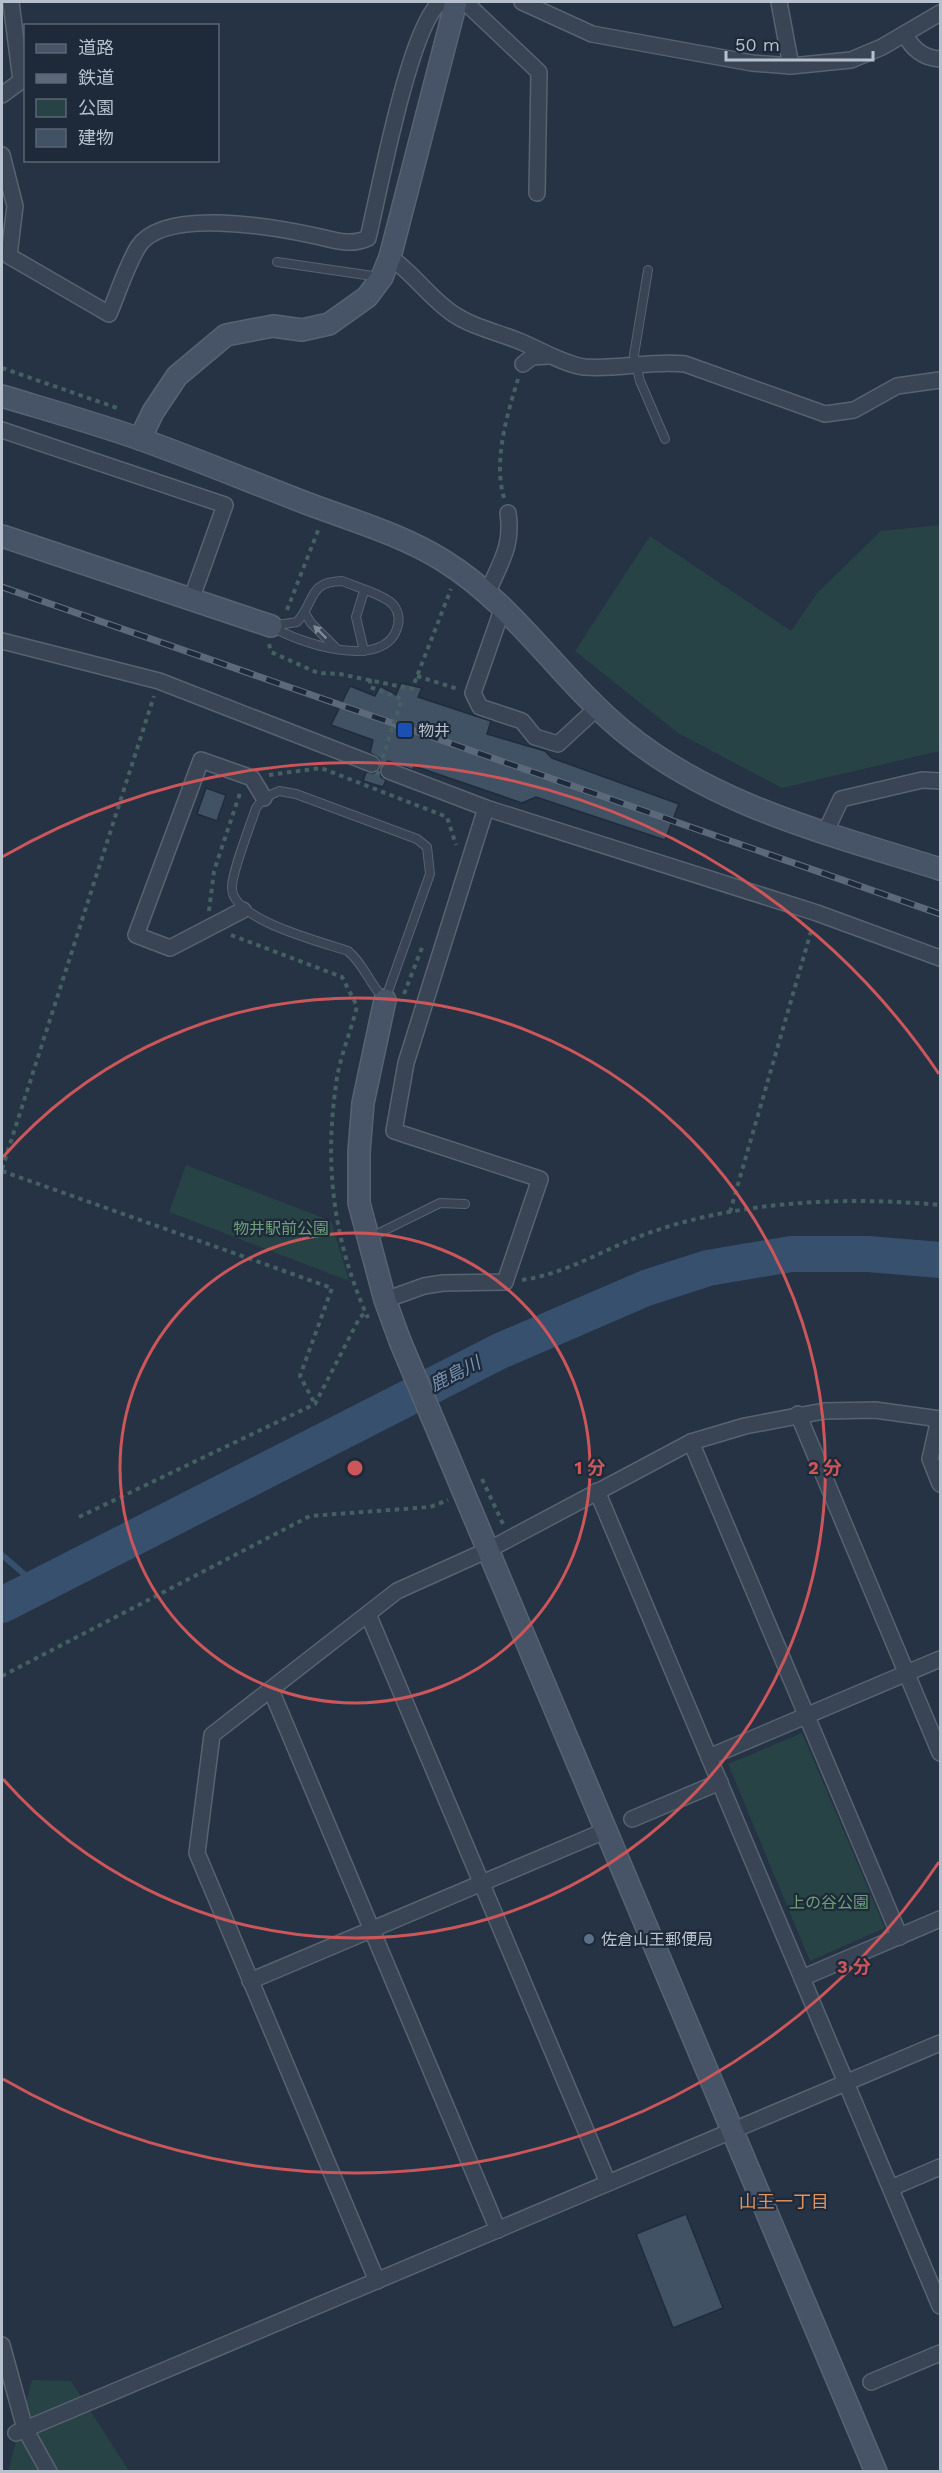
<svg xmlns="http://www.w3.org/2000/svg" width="942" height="2473" viewBox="0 0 942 2473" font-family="'Work Sans','Noto Sans JP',sans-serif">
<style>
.green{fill:#274345}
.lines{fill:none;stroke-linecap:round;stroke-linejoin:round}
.stream{stroke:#37506d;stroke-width:6}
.river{stroke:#37506d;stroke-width:36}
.building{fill:#405264;stroke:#202c3b;stroke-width:1.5}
.lane-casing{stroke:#586371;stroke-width:10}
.street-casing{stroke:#586371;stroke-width:18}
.secondary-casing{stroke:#586371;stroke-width:24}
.path{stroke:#456061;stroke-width:4;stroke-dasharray:4.5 4.5;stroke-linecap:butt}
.lane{stroke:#394554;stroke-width:8}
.street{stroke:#394554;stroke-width:15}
.secondary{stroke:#475467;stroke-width:21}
.rail-casing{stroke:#5b697b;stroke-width:7}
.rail{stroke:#1e2a39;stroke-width:4.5;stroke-dasharray:14;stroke-linecap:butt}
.path-bridge{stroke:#456061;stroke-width:4;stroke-dasharray:4.5 4.5;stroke-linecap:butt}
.oneway{fill:#7e8997}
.ring{fill:none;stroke:#cd565a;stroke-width:3}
.transit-dot{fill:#1a4fb4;stroke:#1e2a39;stroke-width:2}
.service-dot{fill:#5c6f8a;stroke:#1e2a39;stroke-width:2}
.labels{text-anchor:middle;stroke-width:4.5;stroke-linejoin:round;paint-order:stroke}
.poi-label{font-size:16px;fill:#b7c0cd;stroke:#1e2a39;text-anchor:start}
.park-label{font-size:16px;fill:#6ca077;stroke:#1e2a39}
.water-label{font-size:18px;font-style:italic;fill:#7592b3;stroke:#1e2a39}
.neighbourhood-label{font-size:18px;fill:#de9361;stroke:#1e2a39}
.centre{fill:#cd565a;stroke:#1e2a39;stroke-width:3}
.ring-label{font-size:18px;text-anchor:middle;font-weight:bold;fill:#cd565a;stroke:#1e2a39;stroke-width:4.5;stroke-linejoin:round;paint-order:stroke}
</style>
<rect width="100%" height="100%" fill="#253345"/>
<g class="green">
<path d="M940,525v226l-158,37 -104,-55 -103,-82 75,-115 141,95 27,-39 63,-61z"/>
<path d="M186,1165l145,56 18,60 -180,-69z"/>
<path d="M802,1733l83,195 -75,33 -82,-197z"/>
<path d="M32,2380l39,1 58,90 -121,1z"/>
</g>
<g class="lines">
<path class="stream" d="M2,1555l36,31"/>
<path class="river" d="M2,1605l498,-254 146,-63 62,-20 83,-14h77l72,6"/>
</g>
<g class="building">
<path d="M401,683l21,5 -4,9 73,24 -4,13 58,17 7,7 127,46 -14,36 -129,-43 -14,6 -108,-37 -1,4 -25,-9 -7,4 -2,-7 -9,-5 3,-13 -42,-15 19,-39 25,10 5,-10 16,9z"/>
<path d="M380,770l1,7 5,3 -3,7 -20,-6 3,-9 8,1z"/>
<path d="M206,788l20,7 -9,26 -20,-7z"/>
<path d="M686,2214l37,94 -50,20 -37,-94z"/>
</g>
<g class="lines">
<defs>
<g id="lane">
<path d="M277,262l103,15"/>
<path d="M648,270l-14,85 6,26 25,58"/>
<path d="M342,581c14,6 34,11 47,20 8,6 11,15 9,24 -11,48 -100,18 -127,1l26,-4c19,-21 10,-40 45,-41z"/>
<path d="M364,591l-8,26 8,34"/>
<path d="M305,613l6,10 25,25"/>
<path d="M279,791l17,3 121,45 10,8 3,27 -45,126c-15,-15 -21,-36 -37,-49 -26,-9 -116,-31 -116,-63 -1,-14 19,-64 24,-80l8,-10z"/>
<path d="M369,1238l71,-35 25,1"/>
</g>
<g id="street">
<path d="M465,2l74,70 -2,121"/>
<path d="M522,2l70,32 160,29 39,3 60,-6 31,-13 58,-34"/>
<path d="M779,2l12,64"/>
<path d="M904,34c9,15 19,24 36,25"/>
<path d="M2,95l19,-14 -10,-79"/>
<path d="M2,155l13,51 -6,50 100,58c9,-21 17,-47 29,-67 25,-40 135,-20 173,-12 21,4 38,12 57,3 11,-45 42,-215 73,-236"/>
<path d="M390,257c23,16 39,40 62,56 20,14 45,19 67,28 20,8 44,23 65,26 34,3 67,-7 101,-3l140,50 29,-4 43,-24 43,-6"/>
<path d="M523,364l9,-7 17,-1"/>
<path d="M2,430l223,75 -34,95"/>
<path d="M488,592c12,-30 25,-45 20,-79"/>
<path d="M503,607l-30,86 7,14 42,14 13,16 23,7 39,-36"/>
<path d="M2,641l157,40 213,83"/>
<path d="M389,771l97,37 331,105 123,45"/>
<path d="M825,833l16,-34 81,-19 18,1"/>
<path d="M243,910l-73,38 -34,-13 65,-175 51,18 12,20"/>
<path d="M385,1300l39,-14 19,-3 62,-1 35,-103 -146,-48 12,-68 80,-255"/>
<path d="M798,1414l142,339"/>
<path d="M939,1419l-9,40 10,25"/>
<path d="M691,1442l209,495"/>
<path d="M597,1491l343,815"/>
<path d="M368,1614l240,569"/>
<path d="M271,1690l227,540"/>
<path d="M709,1757l231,-98"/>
<path d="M632,1819l88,-37"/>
<path d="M802,1978l138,-59"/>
<path d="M250,1981l357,-151"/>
<path d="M891,2188l49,-21"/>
<path d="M377,2281l-180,-428 15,-118 185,-144 93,-42 201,-107 54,-16 79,-15 51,-1 65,9"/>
<path d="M2,2345l23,84 24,43"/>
<path d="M871,2382l69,-29"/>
<path d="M16,2433l924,-390"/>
</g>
<g id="secondary">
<path d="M2,396c46,14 92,27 138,43 56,20 111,43 166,64 45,17 97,32 138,58 71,44 115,117 179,170 90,75 207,103 317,138"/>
<path d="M140,439l13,-27 24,-36 49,-41 47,-9 29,4 27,-6 38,-27 15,-20 8,-20 66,-255"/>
<path d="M2,536l269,90"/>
<path d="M385,1000l-22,103 -4,49v51l26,97 15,41 476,1131"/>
</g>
</defs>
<use href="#lane" class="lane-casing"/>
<use href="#street" class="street-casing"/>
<use href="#secondary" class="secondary-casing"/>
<g class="path">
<path d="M2,368l118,41"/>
<path d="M504,498c-11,-37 3,-83 14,-119"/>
<path d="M287,610l32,-82"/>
<path d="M269,644l2,8 47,21 22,1 72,15 39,-100"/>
<path d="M417,676l41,13"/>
<path d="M370,679v8l32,12"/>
<path d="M393,726l5,2"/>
<path d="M269,775l52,-7 126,49 9,28"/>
<path d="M209,911l5,-40 26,-78"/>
<path d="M231,935l111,42 15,29c-6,26 -18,52 -21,79 -12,82 -2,158 32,233"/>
<path d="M404,994l19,-49"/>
<path d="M2,1169l152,-473"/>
<path d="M2,1171l330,117 -32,88 15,28"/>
<path d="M730,1212l82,-284"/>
<path d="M522,1280c44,-6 82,-31 124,-46 91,-33 199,-38 294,-29"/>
<path d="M482,1479l21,45"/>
<path d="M79,1517l236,-113 45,-87 7,-5"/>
<path d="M2,1676l308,-160 120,-9 18,-7"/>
</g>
<use href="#lane" class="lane"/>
<use href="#street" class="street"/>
<use href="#secondary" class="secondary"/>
<defs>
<path id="rail" d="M2,587l938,327"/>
</defs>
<use href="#rail" class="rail-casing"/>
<use href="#rail" class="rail"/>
<path class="path-bridge" d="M377,775l25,-76"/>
</g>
<defs><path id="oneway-solid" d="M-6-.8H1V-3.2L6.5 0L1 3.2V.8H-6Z" transform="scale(1.5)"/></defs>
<use class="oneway" href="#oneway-solid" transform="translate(320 632) rotate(-135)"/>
<g class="ring">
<circle cx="355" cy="1468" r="235"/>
<path d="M3 1157A470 470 0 1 1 3 1779"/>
<path d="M939 1862A705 705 0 0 1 3 2079M2 857A705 705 0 0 1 939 1074"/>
</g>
<rect class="transit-dot" x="397" y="722" width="16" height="16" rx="3"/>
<circle class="service-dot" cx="589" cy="1939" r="6"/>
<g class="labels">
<g class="poi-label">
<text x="418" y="736">物井</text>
<text x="601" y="1945">佐倉山王郵便局</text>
</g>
<g class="park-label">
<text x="281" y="1234">物井駅前公園</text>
<text x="829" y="1908">上の谷公園</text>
</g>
<g class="water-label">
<text transform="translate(455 1374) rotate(-27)" y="6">鹿島川</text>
</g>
<g class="neighbourhood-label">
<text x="784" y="2208">山王一丁目</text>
</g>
</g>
<circle cx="355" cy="1468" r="9" class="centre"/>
<g class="ring-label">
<text x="590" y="1474">1 分</text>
<text x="825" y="1474">2 分</text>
<text x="854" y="1973">3 分</text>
</g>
<rect width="942" height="2473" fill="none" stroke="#b7c0cd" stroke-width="6"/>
<rect x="24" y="24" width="195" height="138" fill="#1e2a39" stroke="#5b6674" stroke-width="1.5"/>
<rect x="36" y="44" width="30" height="9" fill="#475467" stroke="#5b6674" stroke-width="1.5"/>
<text x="78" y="54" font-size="18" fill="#b7c0cd">道路</text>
<rect x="36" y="74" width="30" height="9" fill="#5b697b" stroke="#5b6674" stroke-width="1.5"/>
<text x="78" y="84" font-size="18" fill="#b7c0cd">鉄道</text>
<rect x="36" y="99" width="30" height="18" fill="#274345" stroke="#5b6674" stroke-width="1.5"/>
<text x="78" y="114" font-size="18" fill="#b7c0cd">公園</text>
<rect x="36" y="129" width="30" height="18" fill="#405264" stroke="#5b6674" stroke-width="1.5"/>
<text x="78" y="144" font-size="18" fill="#b7c0cd">建物</text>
<path d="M726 51v9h147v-9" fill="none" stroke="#b7c0cd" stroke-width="3"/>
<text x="735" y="51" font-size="18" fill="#b7c0cd" stroke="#1e2a39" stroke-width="4.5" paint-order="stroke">50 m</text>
</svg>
